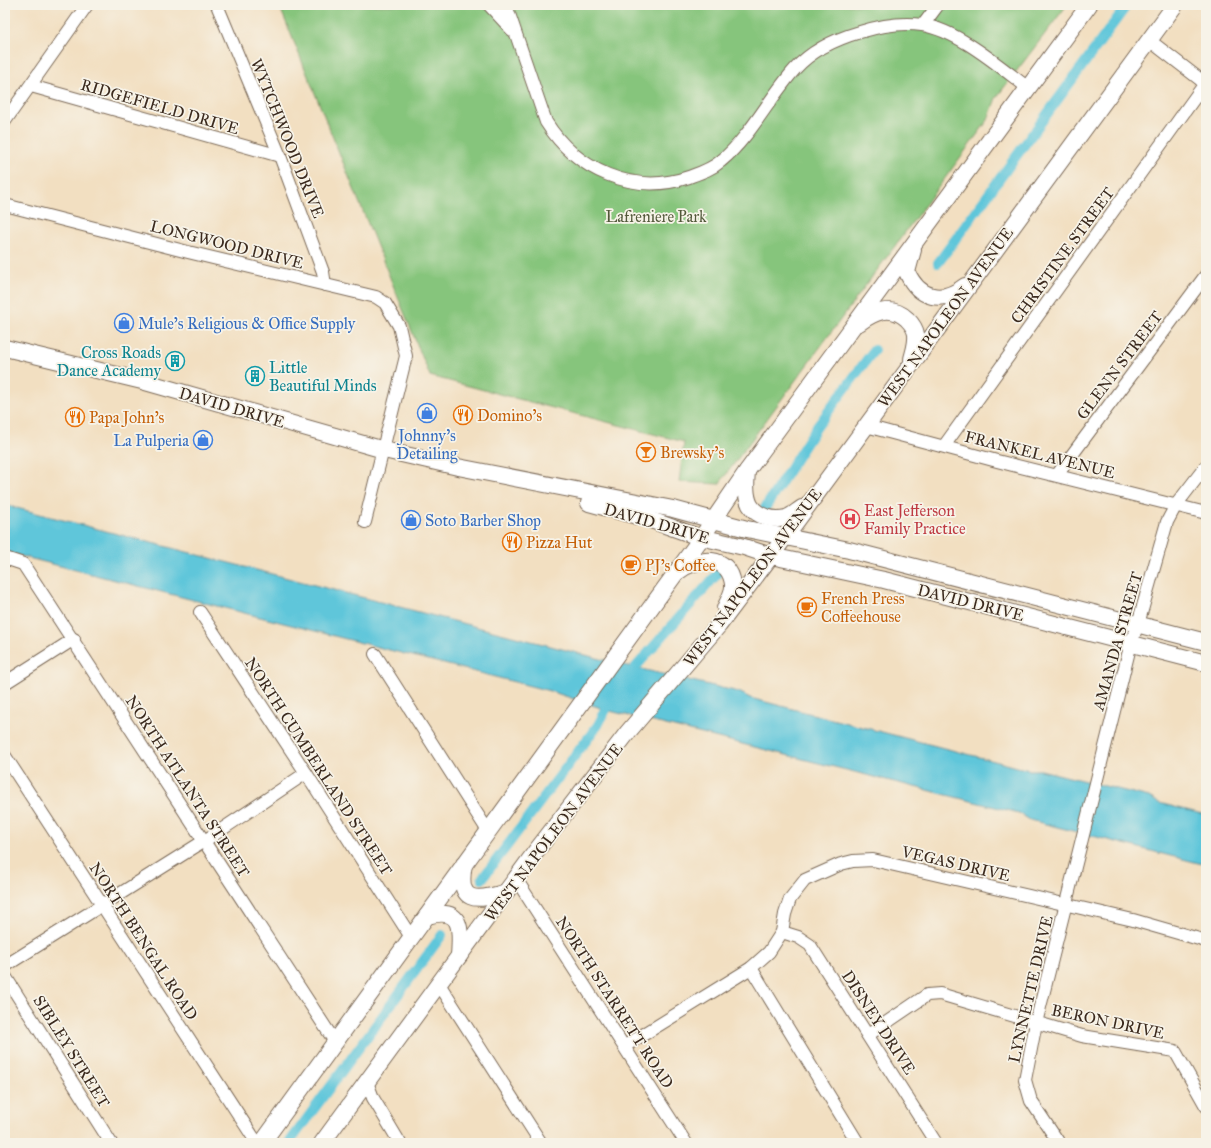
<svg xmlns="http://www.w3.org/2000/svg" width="1211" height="1148" viewBox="0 0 1211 1148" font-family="'IM FELL Great Primer',serif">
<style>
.green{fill:#86c57c;stroke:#60784d}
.water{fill:#5ec6da;stroke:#4c787c}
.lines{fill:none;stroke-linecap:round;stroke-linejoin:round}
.canal{stroke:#5ec6da;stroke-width:10}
.minor-casing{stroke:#7b6957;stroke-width:14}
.major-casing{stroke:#7b6957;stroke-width:18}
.minor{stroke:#fff;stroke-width:12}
.major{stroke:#fff;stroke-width:16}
.labels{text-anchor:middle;stroke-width:3.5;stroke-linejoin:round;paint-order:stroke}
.street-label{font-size:16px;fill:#3b2a1e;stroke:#f7f3e8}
.park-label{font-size:16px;fill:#52583a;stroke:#f7f3e8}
.shop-label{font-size:16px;fill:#366cbe;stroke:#f7f3e8;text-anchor:start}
.culture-label{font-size:16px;fill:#0d838f;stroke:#f7f3e8;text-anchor:end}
.food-label{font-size:16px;fill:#c56008;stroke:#f7f3e8;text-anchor:start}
.health-label{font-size:16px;fill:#be3a42;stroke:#f7f3e8;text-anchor:start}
</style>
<rect width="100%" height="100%" fill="#f7f3e8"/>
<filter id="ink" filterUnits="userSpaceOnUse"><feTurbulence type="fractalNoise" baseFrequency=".025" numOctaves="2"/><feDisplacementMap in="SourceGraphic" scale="8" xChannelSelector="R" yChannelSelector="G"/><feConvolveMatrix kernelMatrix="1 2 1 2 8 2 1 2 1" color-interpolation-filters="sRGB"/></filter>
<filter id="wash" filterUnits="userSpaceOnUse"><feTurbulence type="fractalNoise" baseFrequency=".012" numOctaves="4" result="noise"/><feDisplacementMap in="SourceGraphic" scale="16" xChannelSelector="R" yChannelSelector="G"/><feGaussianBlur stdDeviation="0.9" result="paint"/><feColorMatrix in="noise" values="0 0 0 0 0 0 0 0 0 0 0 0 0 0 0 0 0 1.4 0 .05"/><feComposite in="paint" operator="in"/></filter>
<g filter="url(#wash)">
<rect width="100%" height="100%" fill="#f2dfc1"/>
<path class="green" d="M279,5h788l-71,93 -8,22 -269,364 -40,-2 5,-40 -254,-66z"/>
<path class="water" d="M5,505l619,160 115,27 11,6 279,72h12l108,27 10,6 47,12v50l-176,-45 -11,-7 -409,-102 -60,-20 -545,-139z"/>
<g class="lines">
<g class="canal">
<path d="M938,263l189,-258"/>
<path d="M765,508l51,-80 58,-78"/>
<path d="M627,677l92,-105"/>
<path d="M482,879l116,-154 14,-27"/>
<path d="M289,1143l153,-208"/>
</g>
</g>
</g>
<g filter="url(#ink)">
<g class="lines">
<defs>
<g id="minor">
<path d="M217,5l63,151 43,116 2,13"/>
<path d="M489,5l23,25"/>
<path d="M506,5l40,117c30,48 87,74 143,55 11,-4 23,-8 32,-16 30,-25 48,-63 74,-92 17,-19 41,-30 65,-37 19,-6 42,-10 62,-7 36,5 78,42 106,63"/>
<path d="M923,25l15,-20"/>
<path d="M1149,40l57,44"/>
<path d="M31,86l249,70"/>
<path d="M5,121l82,-116"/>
<path d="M5,205l183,47 188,45 9,6 14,23 7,30 -41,166"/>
<path d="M866,426l131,35 209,52"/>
<path d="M944,446l262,-364"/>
<path d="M1057,475l149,-200"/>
<path d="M5,558l18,6 312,478"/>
<path d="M200,612l106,161 105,164"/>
<path d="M375,654l113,177"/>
<path d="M5,683l69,-44"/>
<path d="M5,756l252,387"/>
<path d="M516,879l170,264"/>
<path d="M782,932l16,5 12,8 126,198"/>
<path d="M5,966l207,-130 94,-63"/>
<path d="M751,968l107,175"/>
<path d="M5,976l106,167"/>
<path d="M439,984l102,159"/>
<path d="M868,1035l59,-40 13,-1 142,42 93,15 31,55"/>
<path d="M625,1046l126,-78 18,-16 13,-20 3,-18 5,-15 15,-19 36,-16 12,-3 20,-1 260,60 73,21"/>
<path d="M367,1082l6,16 27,45"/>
<path d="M1059,1143l-28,-42 -6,-21 11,-57 95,-380 7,-19 29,-102 9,-17 30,-39"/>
</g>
<g id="major">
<path d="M913,250l-6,22c12,27 35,32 58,14"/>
<path d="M859,323c15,-11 32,-19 48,-4 4,4 8,9 9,15 1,9 -2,17 -4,25"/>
<path d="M5,348l137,33 242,69 74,17 215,42 74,20 102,21 357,92"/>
<path d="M747,471c-1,12 -2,24 3,34 7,12 24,16 36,13 6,-2 11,-7 16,-10"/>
<path d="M589,503l59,16 48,17 48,11 27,9 113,24 322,83"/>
<path d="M679,571c19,-14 50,-17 54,13 1,7 -5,18 -8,24"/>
<path d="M464,864c-7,39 11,38 42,28"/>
<path d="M427,916c36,-10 34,13 32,40"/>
<path d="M262,1143l440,-606 45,-66 342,-466"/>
<path d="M322,1143l214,-292 92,-119 91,-107 52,-69 404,-551"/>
</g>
</defs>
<use href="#minor" class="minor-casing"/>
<use href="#major" class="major-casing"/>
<use href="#minor" class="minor"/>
<use href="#major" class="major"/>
</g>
</g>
<defs>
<symbol id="shop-ring" viewBox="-11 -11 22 22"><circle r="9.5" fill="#f7f3e8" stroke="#3f7fe0" stroke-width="1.5"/><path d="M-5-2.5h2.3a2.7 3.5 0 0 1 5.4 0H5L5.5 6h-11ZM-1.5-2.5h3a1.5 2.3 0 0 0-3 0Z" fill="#3f7fe0"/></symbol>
<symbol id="building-ring" viewBox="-11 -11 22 22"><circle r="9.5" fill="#f7f3e8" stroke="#0f9aa8" stroke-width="1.5"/><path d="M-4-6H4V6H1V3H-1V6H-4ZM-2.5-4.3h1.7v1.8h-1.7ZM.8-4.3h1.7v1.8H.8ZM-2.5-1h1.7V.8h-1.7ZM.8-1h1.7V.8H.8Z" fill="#0f9aa8"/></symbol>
<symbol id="restaurant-ring" viewBox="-11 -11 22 22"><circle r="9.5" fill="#f7f3e8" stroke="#e8710a" stroke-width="1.5"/><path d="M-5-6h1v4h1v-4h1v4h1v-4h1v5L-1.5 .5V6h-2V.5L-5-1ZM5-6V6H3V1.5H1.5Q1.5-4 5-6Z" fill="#e8710a"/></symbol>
<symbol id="bar-ring" viewBox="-11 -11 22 22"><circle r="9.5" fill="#f7f3e8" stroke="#e8710a" stroke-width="1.5"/><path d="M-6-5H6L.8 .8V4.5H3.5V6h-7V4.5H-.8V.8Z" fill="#e8710a"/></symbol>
<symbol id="hospital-ring" viewBox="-11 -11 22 22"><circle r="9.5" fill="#f7f3e8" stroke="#e0444e" stroke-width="1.5"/><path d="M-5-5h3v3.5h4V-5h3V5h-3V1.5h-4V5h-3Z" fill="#e0444e"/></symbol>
<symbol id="cafe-ring" viewBox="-11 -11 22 22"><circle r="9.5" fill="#f7f3e8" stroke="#e8710a" stroke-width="1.5"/><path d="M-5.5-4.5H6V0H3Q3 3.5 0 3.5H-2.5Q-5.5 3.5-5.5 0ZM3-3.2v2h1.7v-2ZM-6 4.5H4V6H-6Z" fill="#e8710a"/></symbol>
</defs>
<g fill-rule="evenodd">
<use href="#shop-ring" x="113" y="312" width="22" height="22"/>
<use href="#building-ring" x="164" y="350" width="22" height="22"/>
<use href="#building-ring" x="244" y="365" width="22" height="22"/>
<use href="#shop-ring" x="416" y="402" width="22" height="22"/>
<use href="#restaurant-ring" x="452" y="404" width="22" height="22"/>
<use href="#restaurant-ring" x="64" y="406" width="22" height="22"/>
<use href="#shop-ring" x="192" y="429" width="22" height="22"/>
<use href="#bar-ring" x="635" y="441" width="22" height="22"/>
<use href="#hospital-ring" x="839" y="508" width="22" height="22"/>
<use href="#shop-ring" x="400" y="509" width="22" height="22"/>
<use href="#restaurant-ring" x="501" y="531" width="22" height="22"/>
<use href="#cafe-ring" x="620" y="554" width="22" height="22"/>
<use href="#cafe-ring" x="796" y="596" width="22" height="22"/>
</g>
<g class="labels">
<g class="street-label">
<text transform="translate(160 106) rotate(16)" y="6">RIDGEFIELD DRIVE</text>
<text transform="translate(288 138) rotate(68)" y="6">WYTCHWOOD DRIVE</text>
<text transform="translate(227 244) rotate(14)" y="6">LONGWOOD DRIVE</text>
<text transform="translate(1062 255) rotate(-54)" y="6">CHRISTINE STREET</text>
<text transform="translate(945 317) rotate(-54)" y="6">WEST NAPOLEON AVENUE</text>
<text transform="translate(1119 365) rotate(-53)" y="6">GLENN STREET</text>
<text transform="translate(232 407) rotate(16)" y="6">DAVID DRIVE</text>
<text transform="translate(1040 454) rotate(14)" y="6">FRANKEL AVENUE</text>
<text transform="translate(657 523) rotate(16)" y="6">DAVID DRIVE</text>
<text transform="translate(752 577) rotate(-53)" y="6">WEST NAPOLEON AVENUE</text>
<text transform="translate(971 602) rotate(14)" y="6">DAVID DRIVE</text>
<text transform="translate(1117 641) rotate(-74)" y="6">AMANDA STREET</text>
<text transform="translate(319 766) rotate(57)" y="6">NORTH CUMBERLAND STREET</text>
<text transform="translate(188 786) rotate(57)" y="6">NORTH ATLANTA STREET</text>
<text transform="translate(553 832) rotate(-53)" y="6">WEST NAPOLEON AVENUE</text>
<text transform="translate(956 863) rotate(13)" y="6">VEGAS DRIVE</text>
<text transform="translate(144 941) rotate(57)" y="6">NORTH BENGAL ROAD</text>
<text transform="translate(1030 989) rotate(-77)" y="6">LYNNETTE DRIVE</text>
<text transform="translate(615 1002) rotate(57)" y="6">NORTH STARRETT ROAD</text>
<text transform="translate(1108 1021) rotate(12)" y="6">BERON DRIVE</text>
<text transform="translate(879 1022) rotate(57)" y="6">DISNEY DRIVE</text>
<text transform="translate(72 1051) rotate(58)" y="6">SIBLEY STREET</text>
</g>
<g class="park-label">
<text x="656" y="222">Lafreniere Park</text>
</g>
<g class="shop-label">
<text x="138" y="329">Mule's Religious &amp; Office Supply</text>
<text x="427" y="441" text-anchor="middle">Johnny's<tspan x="427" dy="18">Detailing</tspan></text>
<text x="189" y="446" text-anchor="end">La Pulperia</text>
<text x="425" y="526">Soto Barber Shop</text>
</g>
<g class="culture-label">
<text x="161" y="358">Cross Roads<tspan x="161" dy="18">Dance Academy</tspan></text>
<text x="269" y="373" text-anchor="start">Little<tspan x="269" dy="18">Beautiful Minds</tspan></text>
</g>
<g class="food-label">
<text x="477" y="421">Domino's</text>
<text x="89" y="423">Papa John's</text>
<text x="660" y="458">Brewsky's</text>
<text x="526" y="548">Pizza Hut</text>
<text x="645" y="571">PJ's Coffee</text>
<text x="821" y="604">French Press<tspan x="821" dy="18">Coffeehouse</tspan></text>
</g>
<g class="health-label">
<text x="864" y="516">East Jefferson<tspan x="864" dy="18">Family Practice</tspan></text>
</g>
</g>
<rect width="1211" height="1148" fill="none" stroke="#f7f3e8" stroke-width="20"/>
</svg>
